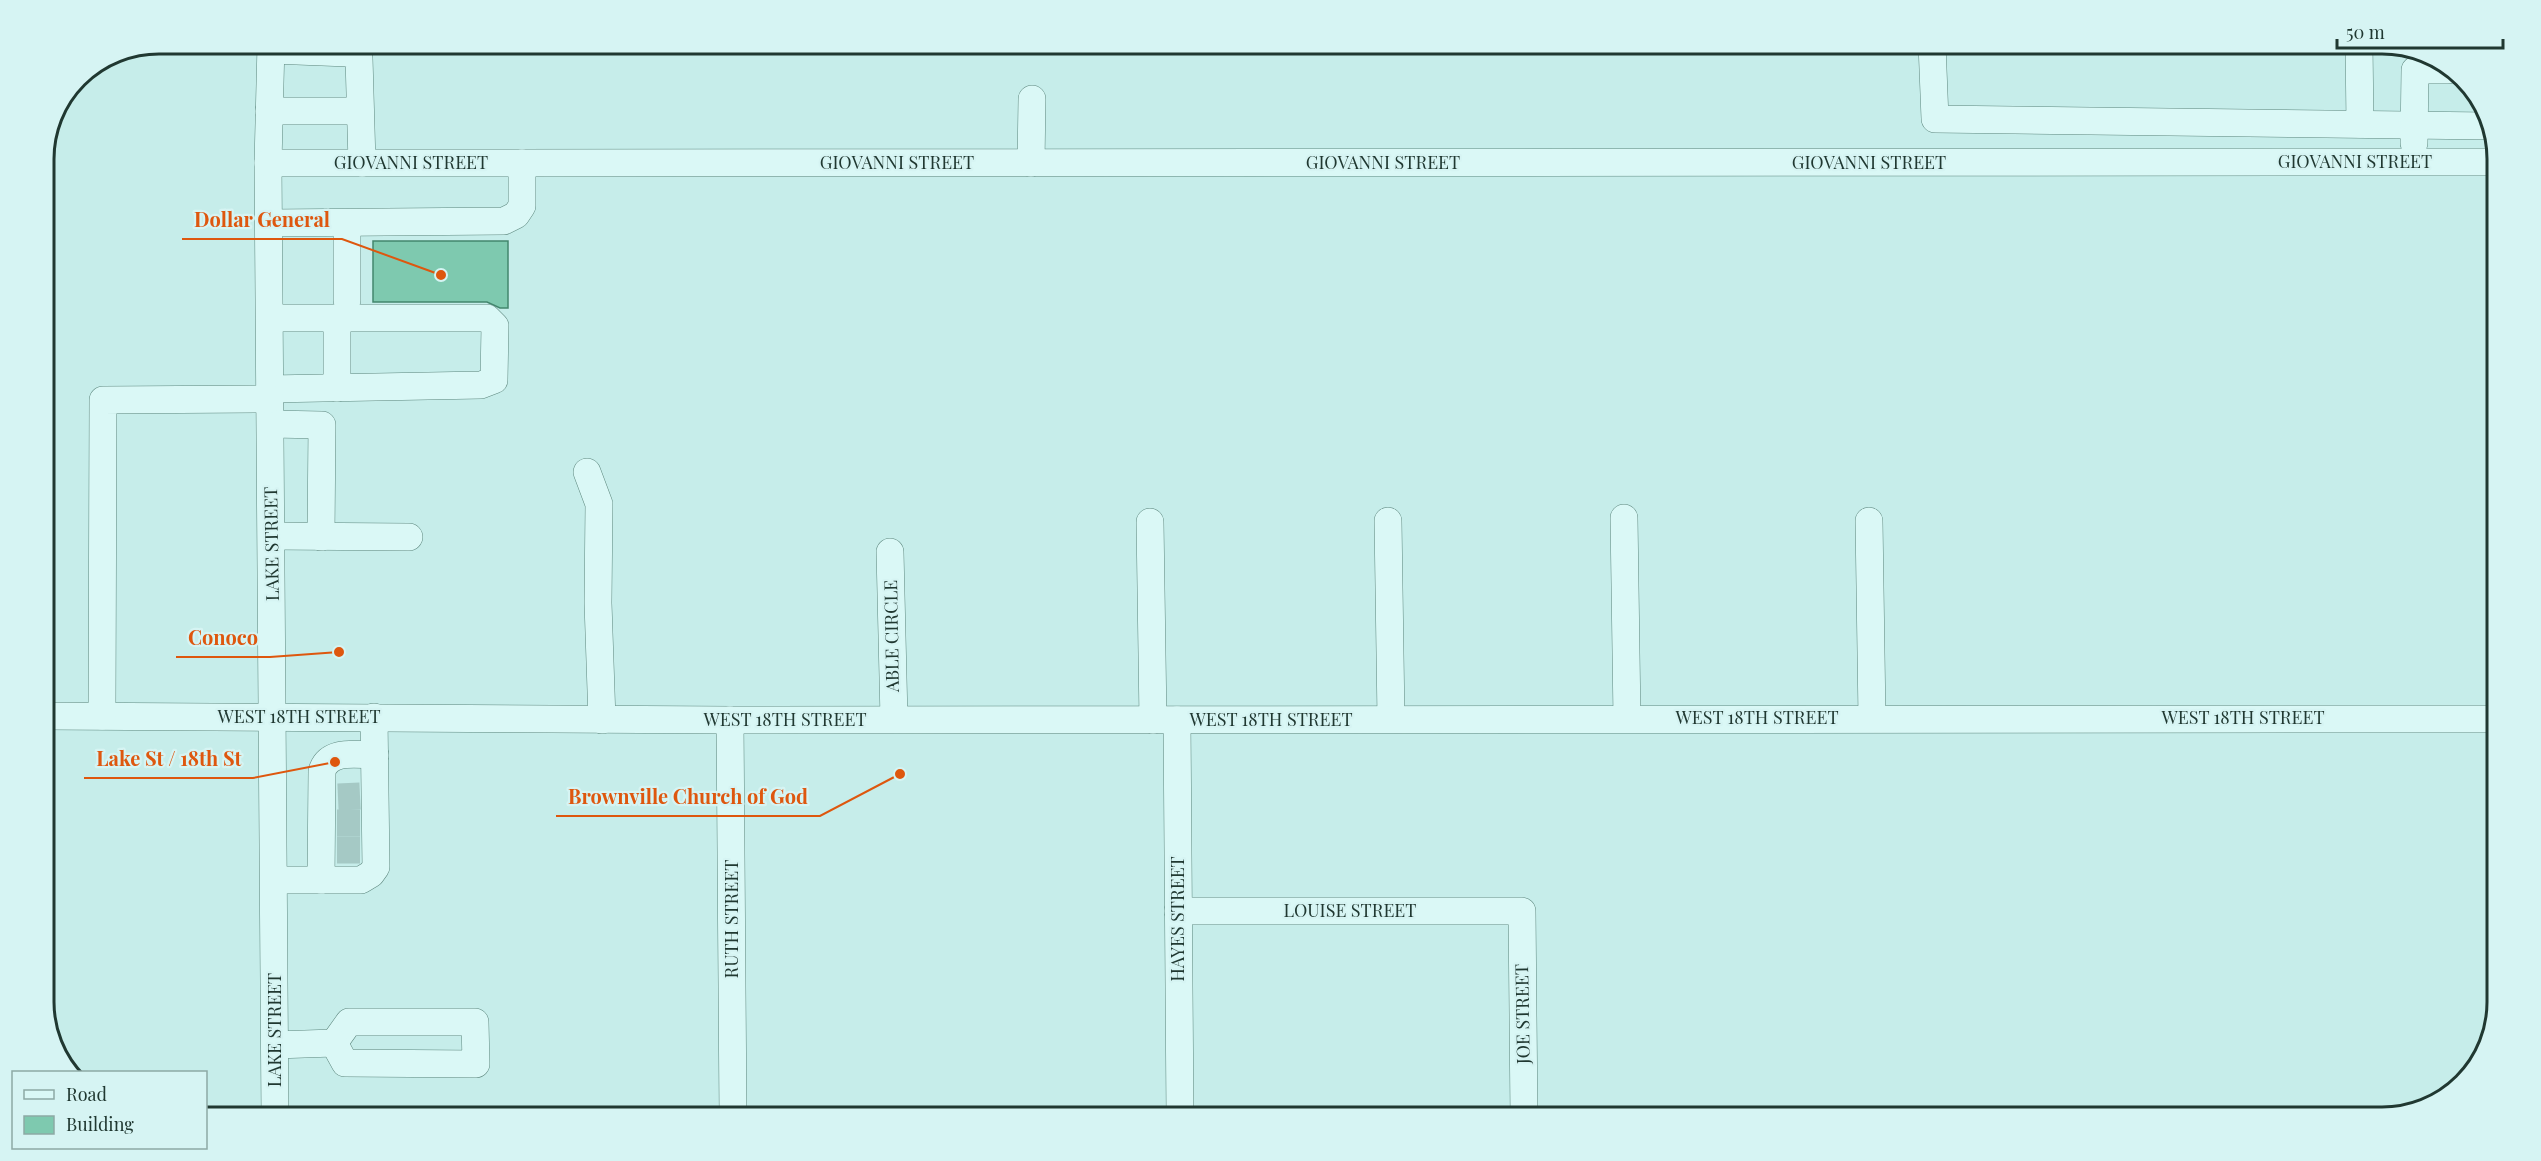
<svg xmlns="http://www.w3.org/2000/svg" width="2541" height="1161" viewBox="0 0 2541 1161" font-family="'Playfair Display',serif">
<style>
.building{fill:#7ec9af;stroke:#43866d;stroke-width:1.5}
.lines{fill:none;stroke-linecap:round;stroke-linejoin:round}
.minor-tunnel{stroke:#a5c9c5;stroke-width:27;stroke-dasharray:27 14;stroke-linecap:butt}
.minor-casing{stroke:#5d877e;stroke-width:28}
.minor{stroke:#daf8f6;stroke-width:27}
.labels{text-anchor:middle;stroke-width:4.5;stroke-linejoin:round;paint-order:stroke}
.street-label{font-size:18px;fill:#203831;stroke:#d6f4f3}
.rim{fill:none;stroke:#203831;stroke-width:3}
.leader{fill:none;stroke:#de570e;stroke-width:2}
.callout-dot{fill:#de570e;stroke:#d6f4f3;stroke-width:2}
.callout-label{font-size:20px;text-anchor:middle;font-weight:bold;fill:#de570e;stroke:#d6f4f3;stroke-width:4.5;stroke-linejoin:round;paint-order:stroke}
</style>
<rect width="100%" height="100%" fill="#c6edea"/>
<path class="building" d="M373,241h135v67h-8l-13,-6h-114z"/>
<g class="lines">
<g class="minor-tunnel">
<path d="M338,797l22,-1"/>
<path d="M337,823h23"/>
<path d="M337,850h23"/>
</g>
<defs>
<g id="minor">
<path d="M271,44l-3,119 7,954"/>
<path d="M1932,44l3,75 553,7"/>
<path d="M2359,44l1,80"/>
<path d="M271,50l77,3 11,5 3,105"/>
<path d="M269,111h91"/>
<path d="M2414,143l1,-73h33"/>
<path d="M268,163l2229,-1"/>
<path d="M1031,163l1,-64"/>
<path d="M269,223l235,-2 12,-6 6,-9v-43"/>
<path d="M347,300v-77"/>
<path d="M270,318h217l8,8 -1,54 -13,5 -211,4"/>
<path d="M337,318v70"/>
<path d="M271,424l51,1 -1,112"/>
<path d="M587,472l12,32 -1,99 4,117"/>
<path d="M1624,518l3,201"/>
<path d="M1388,521l3,198"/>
<path d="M1869,521l3,197"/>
<path d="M1150,522l3,198"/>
<path d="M272,536l137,1"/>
<path d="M890,552l4,167"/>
<path d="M44,716l686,4 1767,-1"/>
<path d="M102,716l1,-316 167,-1"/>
<path d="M730,720l3,397"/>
<path d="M1177,720l3,397"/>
<path d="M274,880h87l10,-6 5,-7 -2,-150"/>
<path d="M321,880l1,-109c7,-22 34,-16 53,-16"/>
<path d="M1178,911h344l2,206"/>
<path d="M349,1022h126l1,42 -131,-1 -11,-20z"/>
<path d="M275,1045l59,-2"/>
</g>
</defs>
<use href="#minor" class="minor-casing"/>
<use href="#minor" class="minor"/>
</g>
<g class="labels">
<g class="street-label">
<text x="2355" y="168">GIOVANNI STREET</text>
<text x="411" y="169">GIOVANNI STREET</text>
<text x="897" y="169">GIOVANNI STREET</text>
<text x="1383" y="169">GIOVANNI STREET</text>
<text x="1869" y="169">GIOVANNI STREET</text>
<text transform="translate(272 544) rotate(-91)" y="6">LAKE STREET</text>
<text transform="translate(892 636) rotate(-91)" y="6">ABLE CIRCLE</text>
<text x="299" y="723">WEST 18TH STREET</text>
<text x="1757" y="724">WEST 18TH STREET</text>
<text x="2243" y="724">WEST 18TH STREET</text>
<text x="785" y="726">WEST 18TH STREET</text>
<text x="1271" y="726">WEST 18TH STREET</text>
<text x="1350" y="917">LOUISE STREET</text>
<text transform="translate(732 919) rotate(-90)" y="6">RUTH STREET</text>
<text transform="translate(1178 919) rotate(-90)" y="6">HAYES STREET</text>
<text transform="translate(1523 1014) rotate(-91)" y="6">JOE STREET</text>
<text transform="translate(275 1030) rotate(-90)" y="6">LAKE STREET</text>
</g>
</g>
<path d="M0 0H2541V1161H0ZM159 54H2382A105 105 0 0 1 2487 159V1002A105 105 0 0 1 2382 1107H159A105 105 0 0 1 54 1002V159A105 105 0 0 1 159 54Z" fill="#d6f4f3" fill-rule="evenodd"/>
<path class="rim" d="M159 54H2382A105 105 0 0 1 2487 159V1002A105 105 0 0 1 2382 1107H159A105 105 0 0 1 54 1002V159A105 105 0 0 1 159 54Z"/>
<path class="leader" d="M441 275L342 239H182M339 652L270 657H176M335 762L253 778H84M900 774L820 816H556"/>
<g class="callout-dot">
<circle cx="441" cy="275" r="6"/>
<circle cx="339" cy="652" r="6"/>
<circle cx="335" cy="762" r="6"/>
<circle cx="900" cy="774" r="6"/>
</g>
<g class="callout-label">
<text x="262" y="227">Dollar General</text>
<text x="223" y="645">Conoco</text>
<text x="169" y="766">Lake St / 18th St</text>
<text x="688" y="804">Brownville Church of God</text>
</g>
<rect x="12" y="1071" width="195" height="78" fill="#d6f4f3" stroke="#8da9a5" stroke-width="1.5"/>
<rect x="24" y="1090" width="30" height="9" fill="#daf8f6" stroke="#8da9a5" stroke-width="1.5"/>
<text x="66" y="1101" font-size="18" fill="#203831">Road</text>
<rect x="24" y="1116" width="30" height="18" fill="#7ec9af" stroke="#8da9a5" stroke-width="1.5"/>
<text x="66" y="1131" font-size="18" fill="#203831">Building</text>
<path d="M2337 39v9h166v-9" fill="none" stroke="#203831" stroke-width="3"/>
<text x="2346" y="39" font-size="18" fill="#203831" stroke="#d6f4f3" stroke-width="4.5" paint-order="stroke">50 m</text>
</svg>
